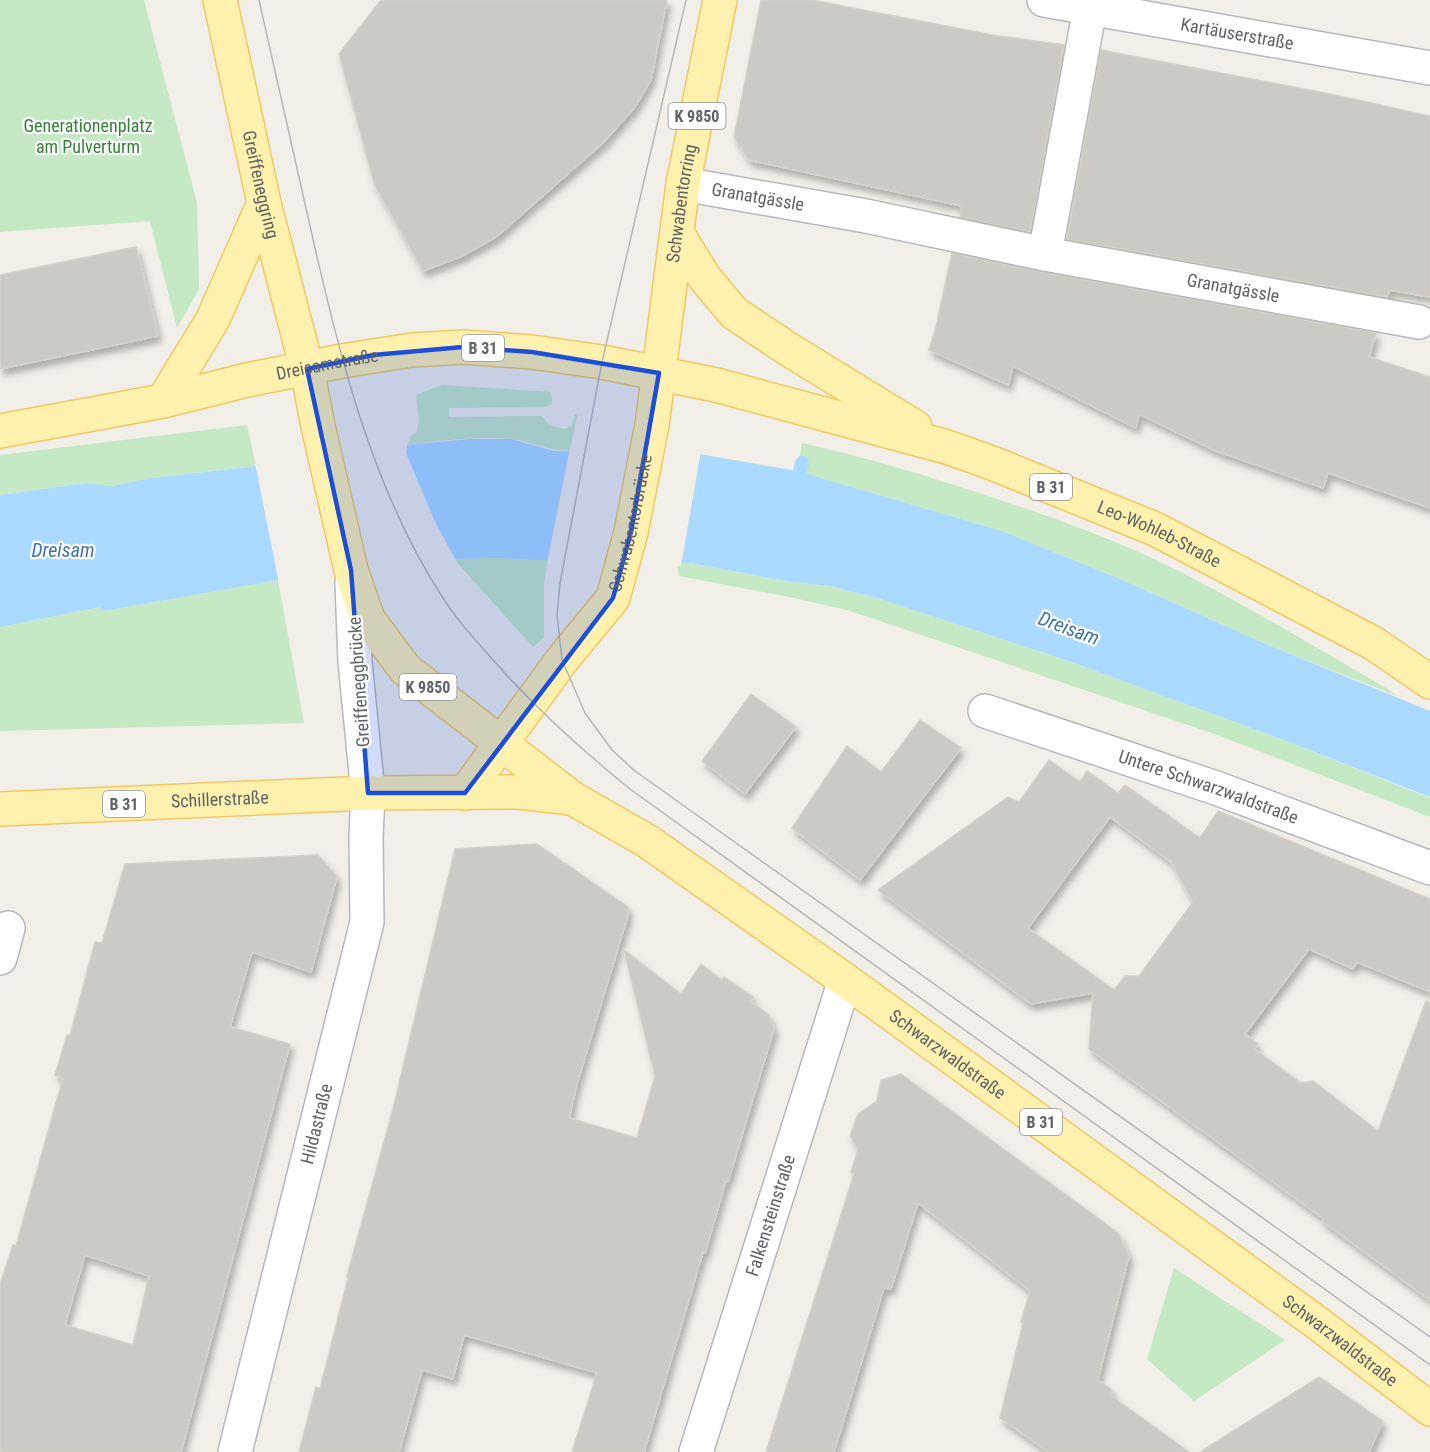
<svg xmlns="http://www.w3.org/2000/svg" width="1430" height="1452" viewBox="0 0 1430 1452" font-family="'Roboto Condensed',sans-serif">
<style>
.green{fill:#c5e8c5}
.water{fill:#aadaff}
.pier{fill:#f1efe8}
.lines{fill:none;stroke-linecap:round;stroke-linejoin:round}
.stream{stroke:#aadaff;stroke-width:14}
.building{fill:#cccac5;stroke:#d6d1c6;stroke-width:1.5;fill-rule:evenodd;filter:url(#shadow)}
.minor-casing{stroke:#b5b8bc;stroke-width:36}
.major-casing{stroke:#f2c960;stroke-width:36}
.minor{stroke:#fff;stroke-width:33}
.major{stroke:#fff2af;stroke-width:33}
.tram{stroke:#b6b7b8;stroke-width:1.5}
.marked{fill:#1d4ed8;fill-opacity:0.2;stroke:#1d4ed8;stroke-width:4.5;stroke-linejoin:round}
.labels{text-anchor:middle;stroke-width:4.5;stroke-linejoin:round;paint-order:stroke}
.shield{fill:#fff;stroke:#8f9295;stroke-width:1.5}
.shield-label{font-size:16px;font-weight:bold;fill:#5f6368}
.street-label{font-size:18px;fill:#5f6368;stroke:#fff}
.park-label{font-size:18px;fill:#348238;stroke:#fff}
.water-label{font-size:20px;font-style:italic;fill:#4174aa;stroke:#fff}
</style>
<defs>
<filter id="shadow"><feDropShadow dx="3.5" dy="6" stdDeviation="3" flood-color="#0004"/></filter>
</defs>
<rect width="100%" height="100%" fill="#f1efe8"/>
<g class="green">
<path d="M0,0h144l53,203 2,86 -22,39 -27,-107 -150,11z"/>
<path d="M442,385l109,7 1,11 -6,4 -97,1v9l93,-1 7,9 16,4 7,-4 3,-11 2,1 -7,36c-21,0 -39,-10 -60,-12 -34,-3 -69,2 -103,6l5,-10 5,-4 2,-10 -3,-26z"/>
<path d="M247,425l9,41 -104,12 -40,8 -26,-3 -86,12v-40z"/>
<path d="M802,443c62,14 123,32 183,52 71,23 141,48 207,83 66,34 130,73 194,110l11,8 -129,-51 -148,-66 -118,-48 -205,-60z"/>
<path d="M498,558l50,2 -4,22v56l-11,9 -79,-88z"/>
<path d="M677,563h13l102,19 38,4 47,12 189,62 223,82 141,56v19l-218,-84 -365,-123 -58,-13 -110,-21z"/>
<path d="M278,580l26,143 -304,8v-104l100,-20 4,4z"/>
<path d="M1174,1268l111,72 -91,61 -47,-42z"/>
</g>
<path class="water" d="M470,439h41l43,12 145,3 98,17 205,60 118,48 148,66 162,66v86l-141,-55 -223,-82 -189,-62 -47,-12 -38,-4 -102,-19 -69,1 -123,-6 -44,1 -176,21 -174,31 -4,-4 -100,20v-132l86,-12 26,3 40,-8 104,-12 151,-21z"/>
<g class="pier">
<path d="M408,442l-2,11 30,71 21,38 -178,21 -24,-120z"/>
<path d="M570,448l131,3 -20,115 -60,1 -74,-4z"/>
</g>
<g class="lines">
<path class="stream" d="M796,487l6,-24"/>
</g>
<g class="building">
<path d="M381,0h286l-16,80 -16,27 -32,36 -108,95 -35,19 -37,14 -48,-85 -36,-132z"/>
<path d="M761,0h51l180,35 72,10 -34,187 -70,-15 2,-11 -213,-46 -15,-23z"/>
<path d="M1101,50l234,45 95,21v181l-40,-7 -3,7 -320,-58z"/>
<path d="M136,247l22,89 -158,33v-94z"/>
<path d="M952,253l90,19 334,61 -7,24 61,20v131l-102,-35 -5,15 -107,-37 -77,-37 -3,14 -123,-62 -5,19 -79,-35 7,-23z"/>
<path d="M751,694l45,33 -51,67 -43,-33z"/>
<path d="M920,720l41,28 -101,132 -68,-52 55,-82 34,26z"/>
<path d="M1049,760l31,22 7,-11 31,22 7,-8 75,53 18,-27 212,88v93l-73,-30 -4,7 -44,-20 -64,85 13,10 -4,5 47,34 12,-2 65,50 48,-130 4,1v298l-108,-79 2,-2 -235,-170 4,-56 -62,11 -153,-114 130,-93 11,5zM1110,817l61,45 22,40 -54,74h-14l-11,14 -86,-62z"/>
<path d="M537,844l91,63 -1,3 2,2 -52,172 -8,34 68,20 18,-62 -31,-126 57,44 20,-30 21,16 2,-3 29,20 -3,4 19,14 5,14 -46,153 -2,-1 -21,72 -2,-1 -59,200h-72l25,-79 -133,-38 -11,44 -31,-9 -23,82h-100l17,-65 4,2 28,-111 -1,-2 46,-167 62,-260z"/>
<path d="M318,855l19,22 -26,95 -59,-20 -22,75 60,17 -109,408h-181v-168l13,-39 3,1 47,-168 -8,-3 12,-40 3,1 25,-94 7,1 23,-79zM85,1255l64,21 -16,69 -68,-20z"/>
<path d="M901,1074l217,159 11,23 -31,124 14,10 -2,5 79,57h-140l-49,-34 23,-95 -2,-1 9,-31 -112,-88 -27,86 -7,-1 -50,164h-68l88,-278 -3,-2 7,-23 -8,-13 8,-22 19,-13 4,-21z"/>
<path d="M1319,1377l64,44 -14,31h-169z"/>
</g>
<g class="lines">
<defs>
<g id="minor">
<path id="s1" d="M1044,0l386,68"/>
<path id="s2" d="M683,184l183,32 179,38 374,68"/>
<path d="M1045,254l45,-246"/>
<path id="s3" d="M985,711l231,77 214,80"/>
<path d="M0,958l8,-30"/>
<path id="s4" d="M235,1452l132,-530 -1,-85 2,-44 -13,-131 -3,-79"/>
<path id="s5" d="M696,1452l149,-472"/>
</g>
<g id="major">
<path id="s6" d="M220,0l44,203 43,166 11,57 33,144 17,49 37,50 167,129 75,43 198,139 471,342 114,87"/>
<path d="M677,233l27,44 30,36 54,36 127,78"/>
<path d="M163,401l50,-82 51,-116"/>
<path id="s7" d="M0,431l163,-30 84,-21 95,-19 70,-11 51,-3 69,5 70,10 114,23 231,62 45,16 163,66 218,114 57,39"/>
<path id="s8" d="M465,793l97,-133 51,-62 18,-66 21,-107 31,-241 37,-184"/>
<path id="s9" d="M0,809l368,-16 151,-1 53,6"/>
</g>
</defs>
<use href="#minor" class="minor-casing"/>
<use href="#major" class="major-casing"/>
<use href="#minor" class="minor"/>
<use href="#major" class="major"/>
<g class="tram">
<path d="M259,0c17,75 34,150 51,226 28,125 61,260 131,369 13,21 29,39 45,57 44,51 92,95 144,137l800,576"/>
<path d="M686,0l-84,362 -42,221 -3,32 5,45 23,53 27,37 23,21 795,566"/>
</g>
</g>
<path class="marked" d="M463,347l69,5 127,21 -28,159 -18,66 -148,195h-97l-17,-223 -44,-201 66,-14z"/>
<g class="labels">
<g class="shield">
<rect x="668.5" y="103" width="57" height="26" rx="4.5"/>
<rect x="462" y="335" width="42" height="26" rx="4.5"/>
<rect x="1030" y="474" width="42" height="26" rx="4.5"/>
<rect x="399.5" y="674" width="57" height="26" rx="4.5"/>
<rect x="103" y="791" width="42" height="26" rx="4.5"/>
<rect x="1020" y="1109" width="42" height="26" rx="4.5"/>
</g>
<g class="shield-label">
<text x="697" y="122">K 9850</text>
<text x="483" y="354">B 31</text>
<text x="1051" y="493">B 31</text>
<text x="428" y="693">K 9850</text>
<text x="124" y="810">B 31</text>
<text x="1041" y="1128">B 31</text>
</g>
<g class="street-label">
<text dy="6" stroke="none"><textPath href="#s1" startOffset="196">Kartäuserstraße</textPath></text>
<text dy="6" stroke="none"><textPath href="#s6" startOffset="189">Greiffeneggring</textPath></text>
<text dy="6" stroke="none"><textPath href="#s2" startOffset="76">Granatgässle</textPath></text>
<text dy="6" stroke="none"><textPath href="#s8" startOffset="646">Schwabentorring</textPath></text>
<text dy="6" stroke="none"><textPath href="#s2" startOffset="560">Granatgässle</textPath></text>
<text dy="6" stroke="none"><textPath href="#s7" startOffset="334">Dreisamstraße</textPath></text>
<text dy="6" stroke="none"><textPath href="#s8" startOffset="322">Schwabentorbrücke</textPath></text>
<text dy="6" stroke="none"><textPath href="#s7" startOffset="1196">Leo-Wohleb-Straße</textPath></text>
<text transform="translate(359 682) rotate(-94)" y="6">Greiffeneggbrücke</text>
<text dy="6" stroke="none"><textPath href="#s3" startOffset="236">Untere Schwarzwaldstraße</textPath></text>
<text dy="6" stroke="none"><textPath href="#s9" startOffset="220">Schillerstraße</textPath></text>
<text dy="6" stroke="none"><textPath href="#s6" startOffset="1365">Schwarzwaldstraße</textPath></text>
<text dy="6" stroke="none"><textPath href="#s4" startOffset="338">Hildastraße</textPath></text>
<text dy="6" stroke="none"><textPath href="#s5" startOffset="248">Falkensteinstraße</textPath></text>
<text dy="6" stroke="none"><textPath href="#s6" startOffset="1851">Schwarzwaldstraße</textPath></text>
</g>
<g class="park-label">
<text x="88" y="132">Generationenplatz<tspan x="88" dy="21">am Pulverturm</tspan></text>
</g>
<g class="water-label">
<text x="63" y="557">Dreisam</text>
<text transform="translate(1069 628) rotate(20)" y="7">Dreisam</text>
</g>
</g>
</svg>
